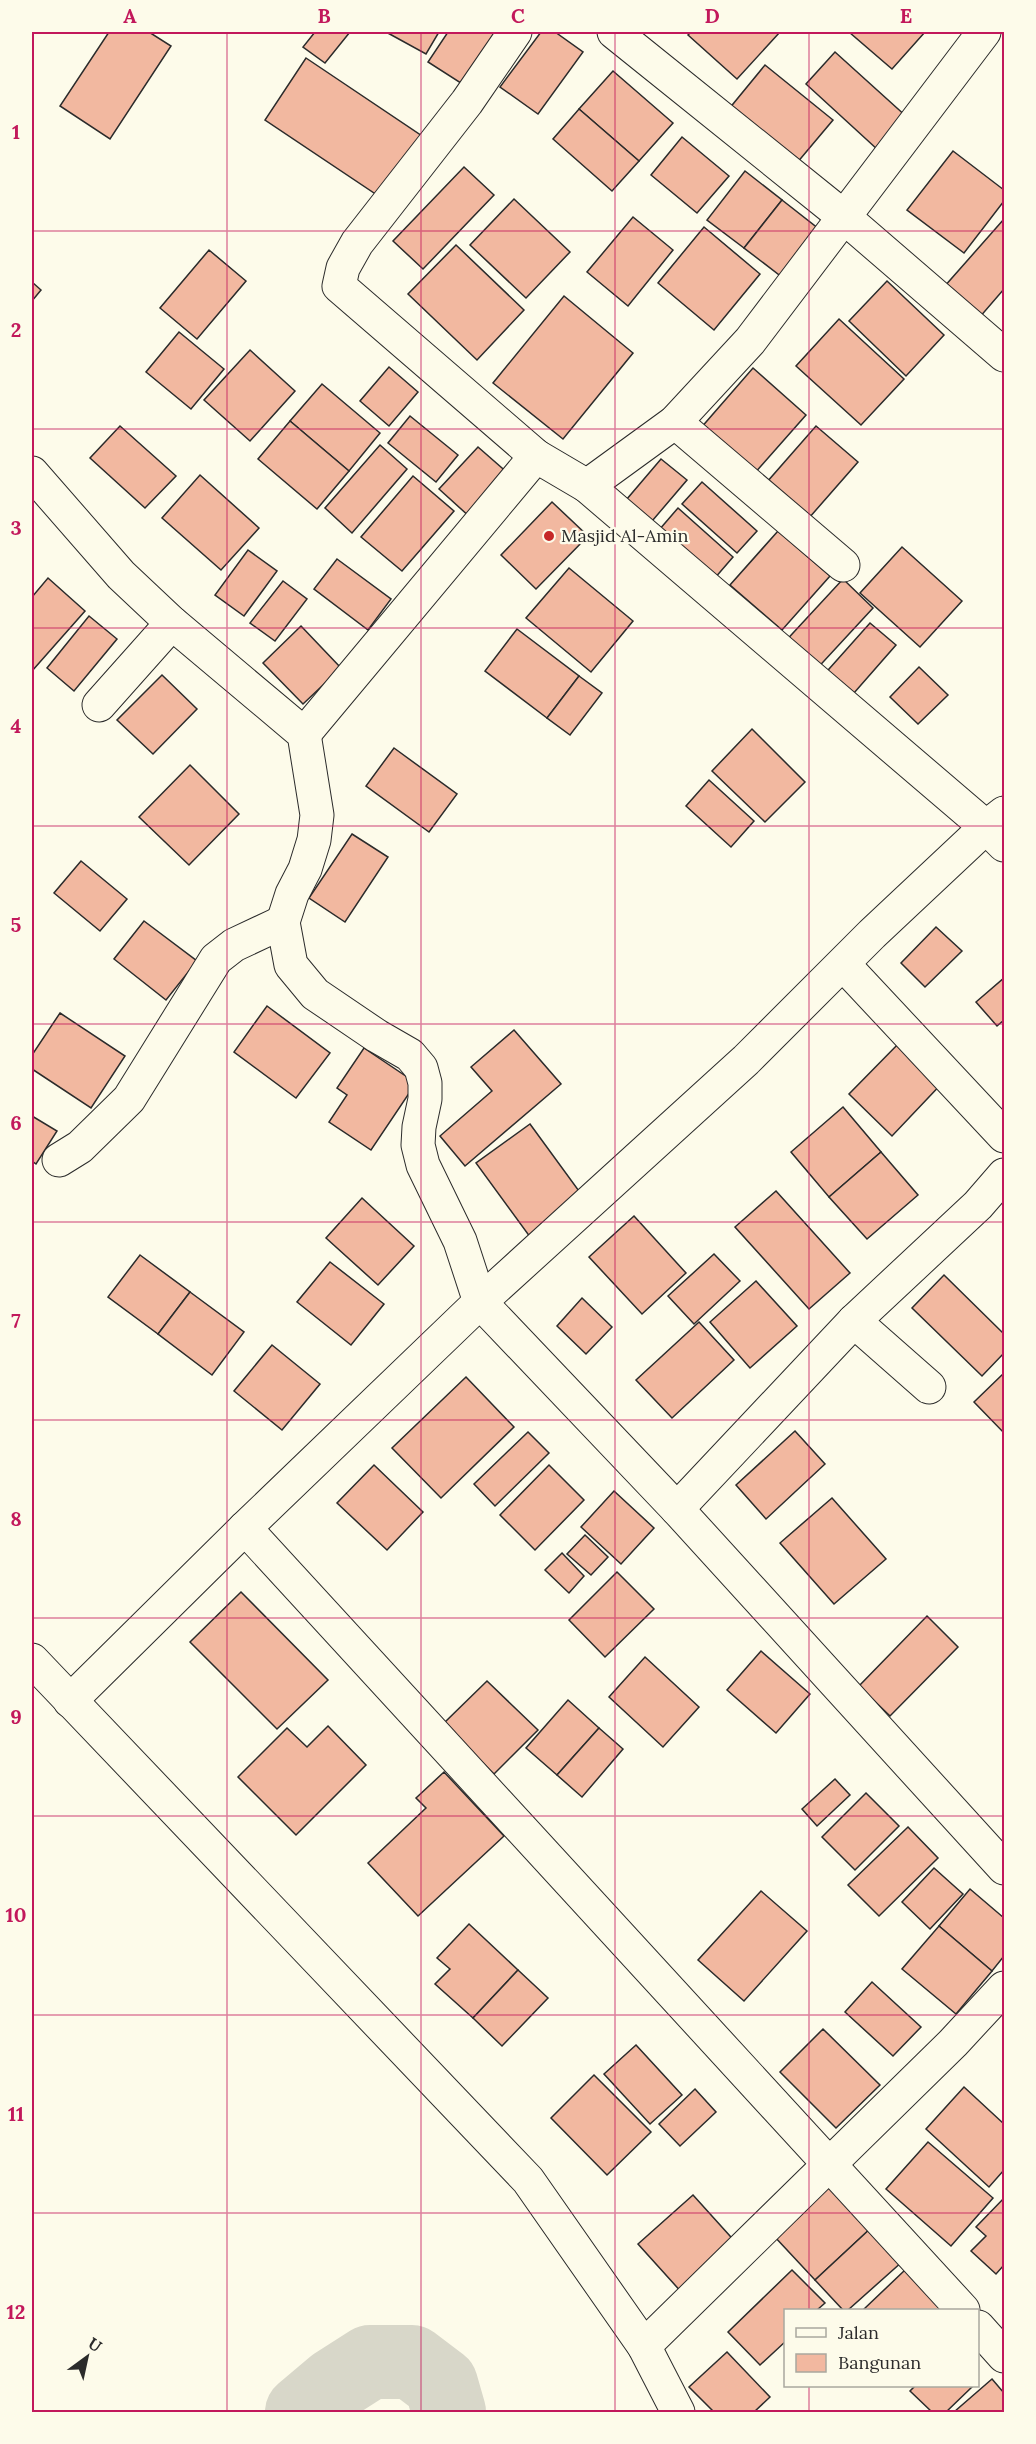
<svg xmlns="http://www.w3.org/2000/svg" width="1036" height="2444" viewBox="0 0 1036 2444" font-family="Lora,serif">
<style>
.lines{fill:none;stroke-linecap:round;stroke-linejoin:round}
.river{stroke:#d8d7c9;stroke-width:74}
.building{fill:#f2b8a0;stroke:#2b2b2b;stroke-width:1.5}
.minor-casing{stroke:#2b2b2b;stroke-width:35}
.minor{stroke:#fdfbea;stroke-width:33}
.grid{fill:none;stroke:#c2185b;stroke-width:1.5;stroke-opacity:0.55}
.poi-dot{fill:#c62828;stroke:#fdfbea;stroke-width:2}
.labels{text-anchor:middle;stroke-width:4.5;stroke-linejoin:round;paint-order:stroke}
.poi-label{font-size:18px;fill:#2b2b2b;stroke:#fdfbea;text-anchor:start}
.neatline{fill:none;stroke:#c2185b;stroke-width:2}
.grid-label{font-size:20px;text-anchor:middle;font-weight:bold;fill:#c2185b}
</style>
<rect width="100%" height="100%" fill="#fdfbea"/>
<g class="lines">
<path class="river" d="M302,2412l32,-27 36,-23h42l29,22 8,28"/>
</g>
<g class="building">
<path d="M109,32h40l22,14 -61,93 -50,-33z"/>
<path d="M315,32h35l-25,31 -22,-16z"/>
<path d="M386,32h53l-13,22z"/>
<path d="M448,32h54l-35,55 -39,-25z"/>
<path d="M541,32h14l28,20 -45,62 -38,-27z"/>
<path d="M691,32h89l-43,47 -49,-44z"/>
<path d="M849,32h76l-33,37z"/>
<path d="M835,52l73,66 -30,32 -72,-66z"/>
<path d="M306,58l122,82 -42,61 -121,-81z"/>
<path d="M765,65l68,55 -42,50 -67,-55z"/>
<path d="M613,71l60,52 -34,38 -60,-52z"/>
<path d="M579,109l60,52 -27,30 -59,-52z"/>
<path d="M682,137l47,39 -32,37 -46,-38z"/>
<path d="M953,151l51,39v11l-40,52 -57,-43z"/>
<path d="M464,167l30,28 -71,74 -30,-28z"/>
<path d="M745,171l37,29 -38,48 -37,-28z"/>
<path d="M514,199l56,53 -44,46 -56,-53z"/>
<path d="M782,200l42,33 -37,48 -43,-33z"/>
<path d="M633,217l40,33 -45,56 -41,-34z"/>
<path d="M1004,219v70l-25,29 -35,-31z"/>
<path d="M704,227l56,47 -46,56 -56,-47z"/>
<path d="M456,245l68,65 -47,50 -69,-66z"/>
<path d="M209,250l37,31 -49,58 -37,-31z"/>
<path d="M887,281l57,54 -38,41 -57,-55z"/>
<path d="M32,282l9,8 -9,11z"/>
<path d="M564,296l69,57 -70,86 -70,-56z"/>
<path d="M839,319l65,60 -43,46 -65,-59z"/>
<path d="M179,332l45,37 -33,40 -45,-37z"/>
<path d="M250,350l45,41 -45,50 -46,-41z"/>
<path d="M389,367l29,25 -29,34 -29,-25z"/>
<path d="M753,368l53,47 -53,60 -53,-46z"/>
<path d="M322,384l58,49 -31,38 -59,-50z"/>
<path d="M410,416l48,39 -22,27 -48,-39z"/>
<path d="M290,421l59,50 -32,38 -59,-50z"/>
<path d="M120,426l56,50 -31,32 -55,-50z"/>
<path d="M816,426l42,36 -49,56 -42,-36z"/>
<path d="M380,445l27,24 -55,64 -27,-25z"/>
<path d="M478,447l32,28 -39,43 -32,-29z"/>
<path d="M661,459l26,21 -40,47 -26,-21z"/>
<path d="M200,475l59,53 -38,42 -59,-52z"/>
<path d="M413,476l41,35 -52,60 -41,-34z"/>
<path d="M702,482l55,49 -20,22 -55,-49z"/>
<path d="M552,502l36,34 -52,53 -35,-34z"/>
<path d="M678,508l55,49 -25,29 -55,-49z"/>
<path d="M778,531l52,45 -48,54 -52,-45z"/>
<path d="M902,547l60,54 -42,46 -60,-54z"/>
<path d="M248,550l29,21 -33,45 -29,-21z"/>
<path d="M337,559l54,40 -23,31 -54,-41z"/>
<path d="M569,568l64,53 -42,51 -65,-54z"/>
<path d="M48,578l37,33 -53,60v-74z"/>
<path d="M843,579l30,29 -61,66 -31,-28z"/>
<path d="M283,581l24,18 -32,42 -25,-18z"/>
<path d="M89,616l28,23 -43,52 -27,-23z"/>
<path d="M870,623l26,22 -49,56 -26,-23z"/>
<path d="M301,626l40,42 -38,36 -40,-41z"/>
<path d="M517,629l62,47 -32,42 -62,-47z"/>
<path d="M919,667l29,28 -30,29 -28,-27z"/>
<path d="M162,675l35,34 -44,45 -36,-34z"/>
<path d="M579,676l23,17 -32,42 -23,-17z"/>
<path d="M752,729l53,53 -40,40 -53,-51z"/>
<path d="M394,748l63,46 -28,38 -63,-46z"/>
<path d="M190,765l49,49 -50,51 -50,-48z"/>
<path d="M709,780l45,41 -23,26 -45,-41z"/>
<path d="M352,834l36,23 -43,65 -36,-24z"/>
<path d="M81,861l46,38 -27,32 -46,-38z"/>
<path d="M144,921l53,40 -31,39 -52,-41z"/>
<path d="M936,927l26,24 -37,36 -24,-24z"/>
<path d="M1004,978v42l-7,6 -21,-24z"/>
<path d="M267,1006l63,47 -34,45 -62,-46z"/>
<path d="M60,1013l65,43 -34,52 -59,-39v-14z"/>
<path d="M514,1030l47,54 -96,82 -25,-30 52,-45 -21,-24z"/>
<path d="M903,1039l43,40 -54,57 -43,-42z"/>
<path d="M364,1048l52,35 -45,67 -42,-28 18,-27 -10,-7z"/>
<path d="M843,1107l38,45 -52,45 -38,-45z"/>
<path d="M32,1116l25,15 -21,33 -4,-3z"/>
<path d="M530,1124l57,78 -54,39 -57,-78z"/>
<path d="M881,1152l37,43 -51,44 -38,-42z"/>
<path d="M776,1191l74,82 -41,36 -74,-82z"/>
<path d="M362,1198l52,48 -36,39 -52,-47z"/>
<path d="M634,1216l52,57 -44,41 -53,-57z"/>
<path d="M714,1254l26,27 -46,43 -26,-28z"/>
<path d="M140,1255l50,37 -32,42 -50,-37z"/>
<path d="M330,1262l54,42 -33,41 -54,-43z"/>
<path d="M944,1275l60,59v19l-22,23 -70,-68z"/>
<path d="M756,1281l41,45 -47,42 -40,-46z"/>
<path d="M190,1292l54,40 -32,43 -54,-41z"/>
<path d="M582,1298l30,29 -26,27 -29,-28z"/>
<path d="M699,1322l35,38 -62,58 -36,-38z"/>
<path d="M272,1345l48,39 -38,46 -48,-39z"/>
<path d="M1004,1373v60l-30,-31z"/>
<path d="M466,1377l48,50 -73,71 -49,-50z"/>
<path d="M795,1431l30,33 -59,55 -30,-34z"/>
<path d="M528,1432l21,21 -54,53 -21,-22z"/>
<path d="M374,1465l49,47 -36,38 -50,-47z"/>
<path d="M549,1465l35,35 -49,50 -35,-35z"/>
<path d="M614,1491l40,37 -33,36 -40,-37z"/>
<path d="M832,1498l54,61 -52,45 -54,-61z"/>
<path d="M585,1535l23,22 -17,18 -24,-21z"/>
<path d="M562,1553l22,23 -15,17 -24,-23z"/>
<path d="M617,1572l37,37 -49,48 -36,-37z"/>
<path d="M241,1592l87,88 -51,49 -87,-87z"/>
<path d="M927,1616l31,31 -68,69 -31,-30z"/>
<path d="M761,1651l49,43 -34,39 -49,-43z"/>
<path d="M645,1657l54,50 -36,40 -54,-50z"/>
<path d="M487,1681l51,49 -44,44 -51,-50z"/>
<path d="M568,1700l31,28 -42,47 -31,-27z"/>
<path d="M328,1726l38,39 -70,70 -58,-58 49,-49 20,19z"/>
<path d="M599,1728l24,21 -41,48 -25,-22z"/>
<path d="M444,1772l60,64 -86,80 -50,-53 58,-55 -10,-10z"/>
<path d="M835,1779l15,16 -33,31 -15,-17z"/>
<path d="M866,1793l33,33 -44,44 -33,-33z"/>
<path d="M908,1827l30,31 -59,58 -31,-31z"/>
<path d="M934,1868l29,26 -33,35 -28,-27z"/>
<path d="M970,1889l34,29v38l-12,15 -53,-45z"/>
<path d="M761,1891l46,40 -63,70 -46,-41z"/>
<path d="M469,1924l49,46 -45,48 -38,-34 15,-15 -13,-11z"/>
<path d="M939,1926l53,45 -36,43 -54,-45z"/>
<path d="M518,1970l30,28 -46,48 -29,-28z"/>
<path d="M872,1982l49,45 -28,29 -48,-44z"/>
<path d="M823,2029l57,56 -44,43 -56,-56z"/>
<path d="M636,2045l46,50 -32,29 -46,-50z"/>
<path d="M594,2075l57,57 -44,43 -56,-57z"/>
<path d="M964,2087l40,37v46l-15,17 -63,-58z"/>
<path d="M695,2089l21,23 -36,34 -21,-22z"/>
<path d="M928,2142l65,56 -42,48 -65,-57z"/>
<path d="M831,2184l41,43 -57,53 -41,-44z"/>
<path d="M693,2195l46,51 -55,49 -46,-51z"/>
<path d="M1004,2198v67l-8,9 -25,-23 15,-15 -10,-9z"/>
<path d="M872,2227l31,34 -55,49h-5l-28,-30z"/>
<path d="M792,2270l33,33 -8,7h-31v31l-26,24 -32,-33z"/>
<path d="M905,2270l41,40h-83z"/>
<path d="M727,2352l43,45 -16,15h-40l-25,-25z"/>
<path d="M992,2379l12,14v19h-50z"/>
<path d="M915,2386h58l-27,26h-14l-22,-21z"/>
</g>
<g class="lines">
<defs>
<g id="minor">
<path d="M515,32l-48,70 -110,141 -14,25 -4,18 197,170 51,30 88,-64 75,-81 234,-309"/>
<path d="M614,32l230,185 160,138"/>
<path d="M675,422l168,143"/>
<path d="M32,473l89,102 51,48 132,111 13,81 -3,25 -9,29 -13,25 -9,28 8,43 24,29 62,42 33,19 11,13 4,15v16l-6,28 -1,18 5,20 37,76 20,61 197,207 327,359"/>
<path d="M587,486l399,341 18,18"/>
<path d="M99,705l73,-82"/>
<path d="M304,734l232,-278"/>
<path d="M844,965l160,171"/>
<path d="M59,1160l21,-13 49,-48 87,-140 18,-14 49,-23"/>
<path d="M854,1321l75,66"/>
<path d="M677,1509l177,-188 124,-116 26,-30"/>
<path d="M245,1528l718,782"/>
<path d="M32,1660l496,520 116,166 34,66"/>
<path d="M70,1701l175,-173 235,-226 266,-242 126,-126 114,-107 18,-14"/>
<path d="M978,2327l26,29"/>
<path d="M644,2346l309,-303 51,-55"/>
</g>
</defs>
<use href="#minor" class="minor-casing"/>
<use href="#minor" class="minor"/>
</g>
<path class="grid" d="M227,32v2380M421,32v2380M615,32v2380M809,32v2278M32,231h972M32,429h972M32,628h972M32,826h972M32,1024h972M32,1222h972M32,1420h972M32,1618h972M32,1816h972M32,2015h972M32,2213h972M809,2386v26"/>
<circle class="poi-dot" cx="549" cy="536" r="6"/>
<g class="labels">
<g class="poi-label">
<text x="561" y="542">Masjid Al-Amin</text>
</g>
</g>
<rect width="1036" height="2444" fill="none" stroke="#fdfbea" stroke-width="66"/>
<rect x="784" y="2309" width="195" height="78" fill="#fdfbea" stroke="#a9a89e" stroke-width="1.5"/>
<rect x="796" y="2328" width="30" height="9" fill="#fdfbea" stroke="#a9a89e" stroke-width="1.5"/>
<text x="838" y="2339" font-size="18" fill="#2b2b2b">Jalan</text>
<rect x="796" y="2354" width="30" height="18" fill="#f2b8a0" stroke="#a9a89e" stroke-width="1.5"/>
<text x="838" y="2369" font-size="18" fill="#2b2b2b">Bangunan</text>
<g transform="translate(87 2357) rotate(33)" stroke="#fdfbea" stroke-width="4.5" paint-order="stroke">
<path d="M0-4.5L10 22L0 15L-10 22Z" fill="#2b2b2b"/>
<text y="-9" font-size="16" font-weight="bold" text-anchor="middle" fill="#2b2b2b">U</text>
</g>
<rect x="33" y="33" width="970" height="2378" class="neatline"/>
<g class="grid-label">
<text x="130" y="23">A</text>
<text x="324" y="23">B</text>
<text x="518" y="23">C</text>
<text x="712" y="23">D</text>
<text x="906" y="23">E</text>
<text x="16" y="139">1</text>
<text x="16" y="337">2</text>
<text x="16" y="535">3</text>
<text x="16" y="733">4</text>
<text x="16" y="932">5</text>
<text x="16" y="1130">6</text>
<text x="16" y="1328">7</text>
<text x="16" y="1526">8</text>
<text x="16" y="1724">9</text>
<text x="16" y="1922">10</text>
<text x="16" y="2121">11</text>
<text x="16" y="2319">12</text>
</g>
</svg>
